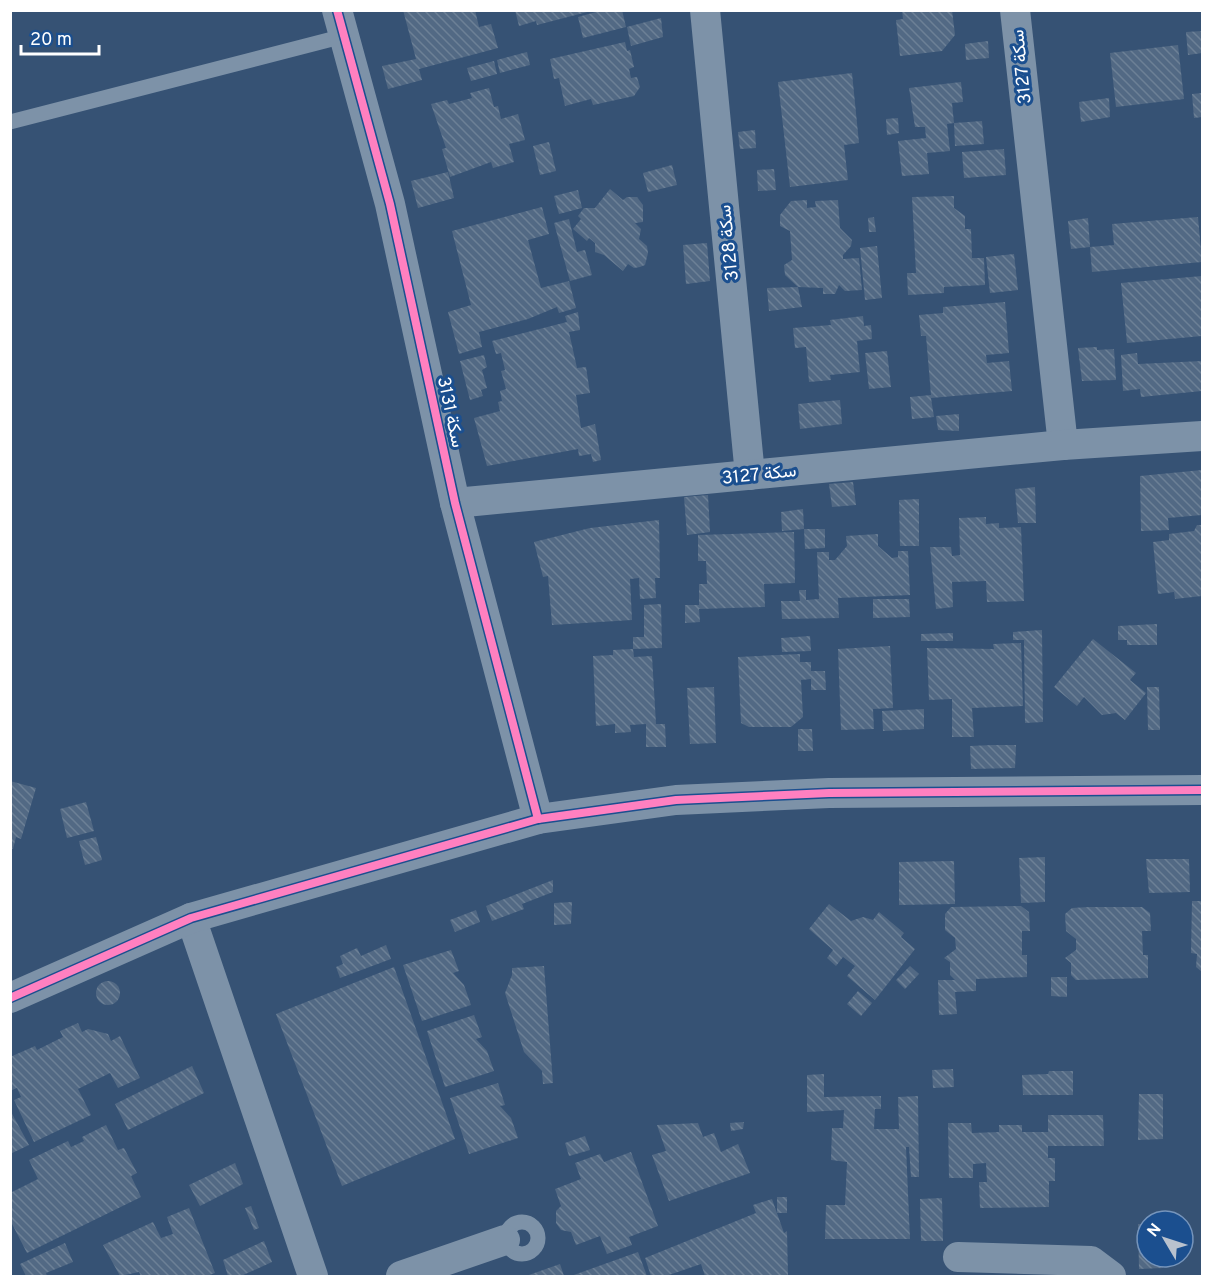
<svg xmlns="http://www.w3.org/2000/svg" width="1213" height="1287" viewBox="0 0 1213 1287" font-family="Overpass,Vazirmatn,sans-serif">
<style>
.building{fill:url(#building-back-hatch)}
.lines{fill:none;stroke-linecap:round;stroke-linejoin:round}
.lane{stroke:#7d92a8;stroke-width:15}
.street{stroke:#7d92a8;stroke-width:30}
.cycleway-casing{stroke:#1b4f8f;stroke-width:11}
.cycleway{stroke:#ff80c0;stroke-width:8}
.labels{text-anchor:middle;stroke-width:6;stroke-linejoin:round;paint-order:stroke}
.street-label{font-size:18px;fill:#fff;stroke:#1b4f8f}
</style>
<defs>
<pattern id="building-back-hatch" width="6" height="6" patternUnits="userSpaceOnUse" patternTransform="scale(1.5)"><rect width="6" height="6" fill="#526984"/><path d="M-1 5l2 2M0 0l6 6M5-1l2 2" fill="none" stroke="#6c8096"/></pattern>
</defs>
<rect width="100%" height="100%" fill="#365274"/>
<g class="building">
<path d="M403,10h72l4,17 12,-3 7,24 -79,21 3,11 -34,9 -6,-23 34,-7z"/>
<path d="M515,10h76v1l-54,14 -1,-4 -17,5z"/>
<path d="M603,10h19l4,17 -43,11 -5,-21z"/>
<path d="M902,10h50l3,25 -13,16 -42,5 -4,-36 7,-1z"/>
<path d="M661,18l2,19 -32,9 -4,-19z"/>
<path d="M1202,31v22l-14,2 -2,-23z"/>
<path d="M988,41l1,17 -23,2 -1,-16z"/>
<path d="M625,42l2,9 3,-1 4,17 -5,2 2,9 6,-1 3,10 -6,9 -41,9 -2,-6 -26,7 -6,-28 -5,1 -4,-20z"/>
<path d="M1178,45l6,54 -68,8 -6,-54z"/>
<path d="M527,52l3,13 -30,8 -3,-13z"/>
<path d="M494,61l3,13 -26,7 -4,-13z"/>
<path d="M852,73l7,70 -15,2 4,35 -58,7 -12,-105z"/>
<path d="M961,82l2,20 -11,1 2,20 -7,1 3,27 -23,2 2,21 -27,2 -4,-35 28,-3 -1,-11h-10l-6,-39z"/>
<path d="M489,88l5,19 4,-1 3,13 17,-5 7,26 -16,4 5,18 -21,6 -2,-6 -41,15 -8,-28 4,-1 -15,-44 16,-4 2,4 23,-6 -2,-5z"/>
<path d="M1202,93v24l-8,1 -2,-24z"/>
<path d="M1109,98l1,19 -29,5 -2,-20z"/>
<path d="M898,118l1,15 -12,2 -1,-16z"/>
<path d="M982,121l2,23 -29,2 -1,-23z"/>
<path d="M755,130l1,18 -16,1 -2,-17z"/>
<path d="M549,142l7,29 -16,4 -7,-29z"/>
<path d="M1004,149l2,26 -42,3 -2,-26z"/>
<path d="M672,165l5,20 -29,7 -5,-19z"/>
<path d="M774,169l2,21 -18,1 -1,-21z"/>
<path d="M448,172l6,26 -36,10 -7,-27z"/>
<path d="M610,189l13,11 4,-3h10l6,8v17l-8,1 6,6 -2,10 8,7 1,7 -3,12 -5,2 -6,1 -6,-4 -5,7 -19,-16 -9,-3v-9l-6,-5 -2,3 -14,-12 8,-10 -3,-3 6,-8h11z"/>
<path d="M578,190l4,18 -23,6 -5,-18z"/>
<path d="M954,196v12l11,8v13h6l1,29h12l1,27 -41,2v6l-36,2 -1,-22h9l-4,-76z"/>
<path d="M807,200v8l9,-1 -1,-6 23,-1 2,28 12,12 -1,6 -8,9v4l16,-1 3,32 -17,1 -6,-6 -4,9h-12v-6l-25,-1 -13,-12 -1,-10 8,-5 -2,-29 -10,-5v-11l11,-14z"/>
<path d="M542,207l7,27 -21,6 13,48 28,-7 7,27 -17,5 -2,-6 -29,12 -49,13 3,15 -23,7 -11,-42 23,-7 -19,-74z"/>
<path d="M874,217l2,15h-7l-1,-14z"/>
<path d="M1198,217l4,45 -110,10 -2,-25 24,-2 -2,-21z"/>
<path d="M1088,218l2,29 -19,2 -3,-28z"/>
<path d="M569,219l8,33 8,-2 7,25 -22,6 -16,-58z"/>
<path d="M707,243l3,38 -24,3 -3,-39z"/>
<path d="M877,246l5,52 -17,2 -5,-52z"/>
<path d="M1014,254l4,36 -28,3 -4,-36z"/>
<path d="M1202,276v60l-75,7 -6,-60z"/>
<path d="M798,287l4,20 -33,4 -2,-23z"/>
<path d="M1005,302l4,51 -23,2 1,8 22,-2 3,30 -81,7 3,19 -22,2 -2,-22 21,-2 -5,-59h-5l-2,-21 24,-2v-6z"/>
<path d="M578,312l2,18 -11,2 8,36 9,-1 4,26 -14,2 5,33 14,-4 6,36 -8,2 -2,-8 -12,2 -1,-7 -91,17 -13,-48 26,-7 -2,-9 4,-1 -2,-10 6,-2 -5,-18 4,-1 -4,-17 -5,1 -4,-13 75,-19 -2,-6z"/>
<path d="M863,316l1,10 7,-1 1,14 -15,2 3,31 -30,3 1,5 -22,2 -3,-35 -11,1 -2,-20 38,-3 -1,-5z"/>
<path d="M1097,347v3l17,-1 2,31 -34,1 -4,-33z"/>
<path d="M887,351l4,36 -22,2 -4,-36z"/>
<path d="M1137,353l1,11 64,-3v30l-61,6 -1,-8 -17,2 -2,-36z"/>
<path d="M484,355l3,12 -5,3 5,18 -6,2 2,6 -13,4 -10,-39z"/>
<path d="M840,400l2,24 -42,5 -2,-25z"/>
<path d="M959,414v17l-21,-1 -2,-14z"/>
<path d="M1202,470v45l-34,3 1,12 -28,1 -1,-55z"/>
<path d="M853,482l3,23 -24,2 -3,-23z"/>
<path d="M1035,487l1,36h-18l-3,-34z"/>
<path d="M708,495l2,37 -23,3 -3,-38z"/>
<path d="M919,499v47h-19l-1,-46z"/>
<path d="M803,509l1,20h21v19l-20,1 -1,-20 -22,2 -1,-19z"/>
<path d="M986,517v7l13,-1v5l22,-1 3,74 -37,1 -1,-21 -34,1 1,25 -17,2 -6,-62h21l1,9 8,-1 -1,-37z"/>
<path d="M659,520l1,58h-5l1,20 -16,1 -1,-21 -9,1 2,41 -80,5 -4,-49 -5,1 -9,-35 56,-14z"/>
<path d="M1197,525h5v71l-27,3 -1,-7 -16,2 -5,-52 16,-2v-6l25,-3z"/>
<path d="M794,532l1,51 -31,1 1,23 -66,2 1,13 -15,1v-18h14v-21h8l-1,-23h-8v-26z"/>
<path d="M878,534v12l14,12 6,-1v-6h10l2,44 -72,3 1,20 -57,1 -1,-18h19l-1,-11h7v10l13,-1 -2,-47h12v8h6l12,-14 -1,-10z"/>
<path d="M873,599h36l1,18 -37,1z"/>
<path d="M661,604l1,44 -29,1v-12h11v-32z"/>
<path d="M1157,624v21h-30v-5h-9v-14z"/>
<path d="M1042,630l1,92 -18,1 -1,-83h-11v-8z"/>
<path d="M953,633v8h-32v-7z"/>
<path d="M810,636l1,15 -29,1 -1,-14z"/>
<path d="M1093,639l43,34 -6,7 16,13 -21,27 -9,-7 -14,2 -18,-18 -7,9 -23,-19z"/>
<path d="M1021,643l2,63 -51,2 2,29h-22v-38l-23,1 -2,-52 67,1 -1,-5z"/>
<path d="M890,646l3,62 -20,1 1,20 -33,1 -3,-81z"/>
<path d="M633,649l1,8 18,-1 4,68h9l1,23h-20v-23l-16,1 1,7 -16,1v-9l-19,2 -3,-70 20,-1v-5z"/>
<path d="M800,654v8h11v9h14l1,19h-15v-11l-10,1 2,37 -12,10h-42l-8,-4 -3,-66z"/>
<path d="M714,687l2,56 -26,1 -3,-56z"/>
<path d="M1147,687h12l1,43h-12z"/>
<path d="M924,709v20l-41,2 -1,-20z"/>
<path d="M798,729h14l1,22h-15z"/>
<path d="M992,745h24l-1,23 -44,1 -1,-23z"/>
<path d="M10,781l26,7 -15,51 -5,-2 -3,12 -3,-1z"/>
<path d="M86,802l8,29 -27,7 -7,-29z"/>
<path d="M96,837l6,23 -17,5 -6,-24z"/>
<path d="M1045,857v45l-24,1 -2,-45z"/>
<path d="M1146,859h43l1,33 -41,1z"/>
<path d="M954,861l1,43 -56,1v-43z"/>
<path d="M553,880v12l-31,12 2,5 -32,12 -6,-15z"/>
<path d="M1192,901h10v71l-6,-5 1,-13 -6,-1z"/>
<path d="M572,902l-1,22 -17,1v-22z"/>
<path d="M829,904l22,17 12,-4 10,3 6,-8 25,21 -3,4 14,12 -40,51 -28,-24 8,-10 -12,-9 -7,9 -9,-8 6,-8 -24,-21z"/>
<path d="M1021,906l8,6 1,19h-8v24h5v22l-51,2v12l-21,1 2,22 -18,1 -1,-35h17l-5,-5v-13l-6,-4 12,-9 -1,-11 -10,-8v-16l6,-7z"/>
<path d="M1089,907h53l8,6 1,18h-9l1,24h5v23l-72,2 -5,-5v-12l-6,-5 11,-8v-11l-10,-8 -1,-17 7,-6z"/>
<path d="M476,910l4,12 -25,10 -5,-12z"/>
<path d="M386,945l5,14 -51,19 -4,-11 7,-3 -3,-8 17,-8 4,8z"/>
<path d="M451,950l8,21 -6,2 11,12 7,20 -49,16 -19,-56z"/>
<path d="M544,966l9,117 -10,1 -1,-13 -18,-19 -19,-59 7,-18v-7z"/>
<path d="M910,966l9,8 -14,15 -9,-9z"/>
<path d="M394,967l61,172 -113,47 -66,-172z"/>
<path d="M1051,977h16v20l-16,-1z"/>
<circle cx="108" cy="993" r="12"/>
<path d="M858,991l14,12 -11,13 -14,-12z"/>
<path d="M474,1015l8,22 -6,2 11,12 7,20 -49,16 -18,-56z"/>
<path d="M78,1023l4,9 6,-3 20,5 3,7 9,-5 20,42 -22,10 -8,-15 -32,16 13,26 -57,27 -20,-42 7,-3 -4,-9 -7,3v-34l25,-11 2,4 26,-13 -3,-6z"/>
<path d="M192,1066l12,27 -76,37 -13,-26z"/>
<path d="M953,1069l1,18 -21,1 -1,-18z"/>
<path d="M1049,1071h24v24h-50l-1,-20 26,-1z"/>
<path d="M824,1074v23l57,-1v13h-6l-1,20h25l-1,-32 20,-1 1,81h-8l-2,-30h-3l4,92h-85l1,-34h19l2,-43 -16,-2 1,-32h11l1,-18 -37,2v-37z"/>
<path d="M498,1083l7,22 -5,1 11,12 7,20 -49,16 -19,-56z"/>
<path d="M1139,1094h24v45l-25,1z"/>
<path d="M10,1110l19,35 -19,9z"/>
<path d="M1048,1115h55l1,31h-56v12h7v23h-6v26l-69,1 -1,-26h8l-1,-19 -13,1v14h-24l-1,-55h23l1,10 27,-1v-7h23v7h26z"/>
<path d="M744,1122l-1,7 -12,2 -1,-8z"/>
<path d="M698,1123l5,14 11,-4 7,19 17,-8 12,29 -81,28 -17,-46 14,-4 -9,-26z"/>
<path d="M106,1125l12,25 6,-2 13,25 -6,3 10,21 -114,56 -17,-33v-27l28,-14 -9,-19 39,-19 3,6 13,-6 -2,-4z"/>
<path d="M585,1136l5,14 -21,6 -4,-13z"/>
<path d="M631,1152l27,74 -29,11 3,8 -25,9 -7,-18 -24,9 -5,-13 -10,-2 -5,-7v-12l5,-5 -6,-17 26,-10 -6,-16 25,-9 4,8z"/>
<path d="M235,1163l8,21 -43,22 -11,-21z"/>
<rect x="777" y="1197" width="10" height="16"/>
<path d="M942,1198l1,43h-22l-1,-42z"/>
<path d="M772,1199l12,34 3,-2 1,45h-83l-4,-12 -35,12h-15l-6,-18 111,-45 -3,-8z"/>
<path d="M251,1206l8,22 -5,2 -9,-22z"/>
<path d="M189,1208l26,65 -8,3h-66l-2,-4 -19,4 -17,-31 50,-23 8,16 12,-4 -6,-17z"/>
<path d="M1138,1224h9v33h15l1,11 -24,1z"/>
<path d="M264,1241l8,21 -31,14h-13l-5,-16z"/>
<path d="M65,1243l8,19 -27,11 1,3h-21l-6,-12z"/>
<path d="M638,1252l9,24h-76z"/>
<path d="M560,1264l4,12h-38z"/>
</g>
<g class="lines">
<g class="lane">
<path d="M10,122l334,-86"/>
<circle cx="522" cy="1238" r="16"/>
</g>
<g class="street">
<path d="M337,10l53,194 65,299 83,316"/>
<path d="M705,10l45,465"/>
<path d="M1015,10l48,435"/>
<path d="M455,503l608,-58 139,-9"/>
<path d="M191,918l122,358"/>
<path d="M10,998l181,-80 347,-99 138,-19 153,-7 373,-3"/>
<path d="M958,1257l133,4 20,15"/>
<path d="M401,1276l104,-36"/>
</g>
<defs>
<g id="cycleway">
<path d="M337,10l53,194 65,299 83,316"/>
<path d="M10,998l181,-80 347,-99 138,-19 153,-7 373,-3"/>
</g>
</defs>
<use href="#cycleway" class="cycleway-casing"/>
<use href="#cycleway" class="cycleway"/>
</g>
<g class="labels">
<g class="street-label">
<text transform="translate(1021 67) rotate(-96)" y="6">سكة 3127</text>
<text transform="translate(728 243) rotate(-96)" y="6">سكة 3128</text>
<text transform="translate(451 412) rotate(78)" y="6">سكة 3131</text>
<text transform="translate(759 474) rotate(-6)" y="6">سكة 3127</text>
</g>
</g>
<rect width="1213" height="1287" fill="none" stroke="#ffffff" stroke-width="24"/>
<g transform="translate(1165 1239) rotate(309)"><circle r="28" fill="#1b4f8f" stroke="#7695bc" stroke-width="1.5"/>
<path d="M0-4.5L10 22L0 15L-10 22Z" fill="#b9c2ce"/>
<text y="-9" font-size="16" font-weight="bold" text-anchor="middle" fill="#ffffff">N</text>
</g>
<path d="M21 45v9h78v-9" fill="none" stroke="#ffffff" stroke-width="3"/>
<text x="30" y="45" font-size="18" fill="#ffffff" stroke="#1b4f8f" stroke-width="4.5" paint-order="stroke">20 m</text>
</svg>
